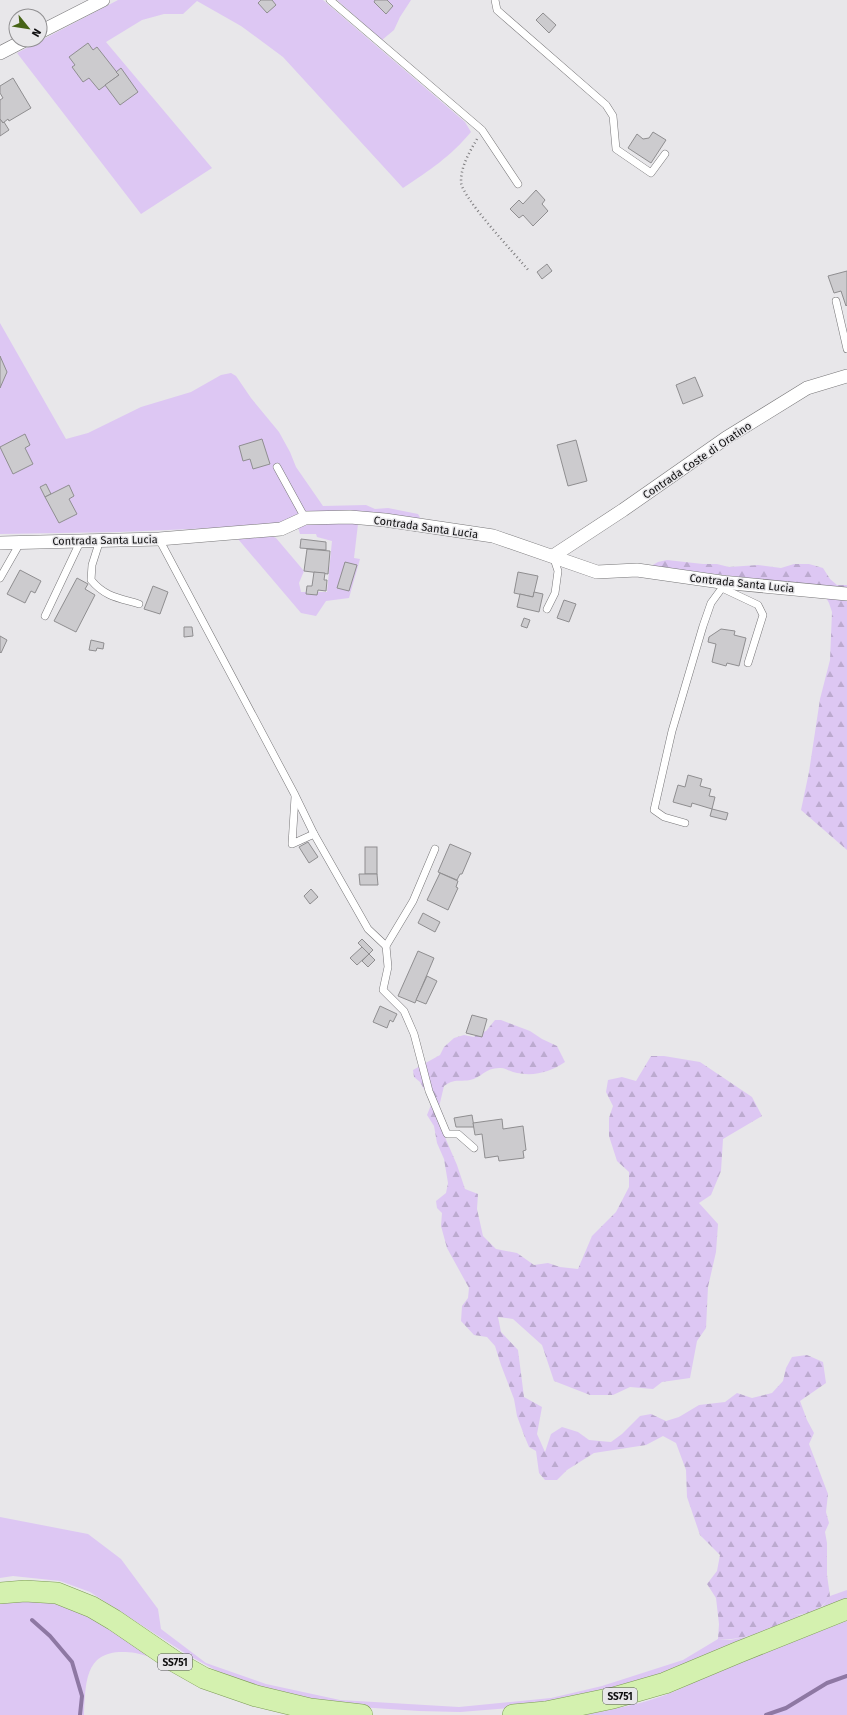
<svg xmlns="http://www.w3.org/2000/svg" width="847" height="1715" viewBox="0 0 847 1715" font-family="'Fira Sans',sans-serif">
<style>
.green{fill:#ddc7f3}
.forest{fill:url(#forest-firs)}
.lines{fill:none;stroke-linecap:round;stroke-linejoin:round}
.stream{stroke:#8e78a3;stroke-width:4}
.building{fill:#cccbce;stroke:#8f8e90}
.service-casing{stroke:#777678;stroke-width:8}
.minor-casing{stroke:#777678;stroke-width:14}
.primary-casing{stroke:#7c9b54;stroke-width:22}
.path{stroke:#7e7d7f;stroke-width:2.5;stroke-dasharray:1 3;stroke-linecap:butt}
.service{stroke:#fff;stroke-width:7}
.minor{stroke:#fff;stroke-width:13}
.primary{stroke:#d4f1af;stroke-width:21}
.labels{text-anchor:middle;stroke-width:3;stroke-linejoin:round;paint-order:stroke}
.shield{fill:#e8e7ea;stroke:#4f4f51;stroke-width:1}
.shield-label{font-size:10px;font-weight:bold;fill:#0e0e0f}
.street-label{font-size:11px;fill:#0e0e0f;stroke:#e8e7ea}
</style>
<defs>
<pattern id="forest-firs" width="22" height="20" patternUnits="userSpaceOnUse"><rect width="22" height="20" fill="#ddc7f3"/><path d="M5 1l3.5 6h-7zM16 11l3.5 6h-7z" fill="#bcaacf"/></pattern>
</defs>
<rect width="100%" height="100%" fill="#e8e7ea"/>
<g class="green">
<path d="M118,0h205l142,122 6,10c-21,25 -41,38 -68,56l-120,-131 -42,-31 -44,-25 -14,13h-19l-22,6 -36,22 106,126 -71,46 -124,-161z"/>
<path d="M337,0h74l-11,17 -6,13 -12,10z"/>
<path d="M0,323l66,116 22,-6 53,-26 50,-15 30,-17 10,-2 5,3 15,22 28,34 11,20 6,15 27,39 43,-1 9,4 13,-1 30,6 3,5 -301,13 -120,2z"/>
<path d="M317,523l41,1 -4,34 6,1 -11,39 -23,3 -10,15 -15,-3 -63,-74 33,-3 5,2 28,33 -5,12 2,9h26l5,-51 -15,-4 -1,-3h-16l-2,-7z"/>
<path d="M0,1517l88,17 33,25 37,50 3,20 45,34 60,21 74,16 119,7 92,-9 51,-12 81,-26 35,-21 12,1 21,-4 31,-14 11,-8 12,1 17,-8 8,-11 17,-6v12l-58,41 58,-22v94h-263c37,-7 78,-15 110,-33l-45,-4 -104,27 -85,7 -41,-1 -75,-5 -90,-19 -37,-16 -29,-16 -98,-63 -30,-11 -47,-5 -13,2z"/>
<path d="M7,1599l69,4 75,54c-8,-2 -17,-5 -25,-5 -42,-2 -40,31 -42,63h-84v-114z"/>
</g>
<g class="forest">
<path d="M667,560l36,4h14l12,3 29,-2 23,3 13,-4h15l14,4 7,11 7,6h10v265l-46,-40 8,-38 11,-73 10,-39 2,-48 -3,-9 -9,-16 -169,-21 7,-4z"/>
<path d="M495,1020h6l29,11 12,8 15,7 8,16c-16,11 -33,15 -52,10 -4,-1 -8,-4 -12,-4 -15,-1 -20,10 -31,12 -12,2 -15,-2 -26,6l-5,21 4,7 -1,8 2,13 13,30 8,24 13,5 -1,15 6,27 13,13 21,4 17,12 14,-2 12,4 18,2 14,-33 24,-24 13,-25v-15l-12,-11 -8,-25v-18l4,-12 -7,-14 2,-12 14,-3 14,4 15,-25h13l36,6 52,35 10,19 -39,23 -2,32 -10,24 -12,8 19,21 -2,28 -8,35 -2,41 -9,13 -7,37 -28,4 -9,7 -23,-2 -17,8h-23l-36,-14 -12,-36 -29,-26 -15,-2 3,15 17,18 6,47 18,10 -5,27 8,18 6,-18 11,-7 16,5 11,8 22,2 11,-8 18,-18 11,-2 15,7 13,-4 20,-12 26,-3 12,-9 15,5 20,-5 11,-12 3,-13 6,-11 15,-2 16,7 3,21 -26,18 7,19 7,13 -5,11 19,50 -2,18 3,11 -4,9 2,11v32l3,21c-10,15 -19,19 -37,18 -19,16 -50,27 -75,25l1,-15 -3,-26 -9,-14 10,-13 3,-16 -20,-20 -13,-38 -1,-27 -10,-27 -13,-7 -17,9 -52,8 -27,17 -10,10h-12l-6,-7 -3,-22 -7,-4 -5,-12 -7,-19 -3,-17 -13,-34 -6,-19 -8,-9 -13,-2 -13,-14 1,-15 6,-8 1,-10 -22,-40 -6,-22 1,-13 -5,-5 -1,-7 10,-8 2,-10 -4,-24 -7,-16 -3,-17 -7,-11 4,-10 -1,-16h-6l-4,-7 -6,-5 -1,-7 27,-15 4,-8 10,-9 10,-3 10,2 5,-4 7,-2z"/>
</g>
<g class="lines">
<g class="stream">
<path d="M32,1620l18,16 22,26 10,34 -2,19"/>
<path d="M766,1715l20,-7 41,-25 20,-7"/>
</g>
</g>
<g class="building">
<path d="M261,0h11l4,5 -9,8 -9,-10z"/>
<path d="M375,0h12l6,6 -7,8 -12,-12z"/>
<path d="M543,13l13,12 -7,8 -13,-13z"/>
<path d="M88,43l5,7 4,-3 22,28 -20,15 -10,-12 -6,4 -11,-15 3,-2 -6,-8z"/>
<path d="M121,68l17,24 -18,13 -15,-20 14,-10 -3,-3z"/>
<path d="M13,78l18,30 -22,13 -1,-2 -5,4 -3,-4v-19l3,-2 -3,-5v-7z"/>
<path d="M0,119l3,4 1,-1 5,8 -9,6z"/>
<path d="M653,132l13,8 -15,23 -23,-15 9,-14 6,5 6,-1z"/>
<path d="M536,190l9,10 -3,4 6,7 -15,15 -10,-11 -4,3 -9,-9 9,-9 4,4z"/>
<path d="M547,264l5,7 -10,8 -5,-7z"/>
<path d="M847,271v34l-1,1 -5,-15 -7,2 -6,-17z"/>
<path d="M0,356l7,16 -7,16z"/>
<path d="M695,377l8,19 -20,8 -7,-19z"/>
<path d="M25,434l5,11 -5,3 8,16 -20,10 -13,-27z"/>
<path d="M262,439l8,25 -17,5 -3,-10 -7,2 -4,-15z"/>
<path d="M576,440l11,41 -19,5 -11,-41z"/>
<path d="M46,484l5,10 -6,3 -5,-10z"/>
<path d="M69,485l5,11 -5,3 8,15 -18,9 -14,-26z"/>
<path d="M301,539l25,3v8l-26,-2z"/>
<path d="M307,549l23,2 -2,23 -24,-3z"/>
<path d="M345,562l12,3 -8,26 -12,-3z"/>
<path d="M20,570l21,11 -6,12 -4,-2 -6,12 -18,-9z"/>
<path d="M314,572l11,1 -1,7h3l-1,11 -8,-1 -1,5 -11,-1 1,-8h5z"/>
<path d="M518,572l20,4 -5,21 -19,-4z"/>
<path d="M77,578l11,6 -3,5 10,6 -19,37 -22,-11z"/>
<path d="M153,586l15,6 -8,22 -16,-5z"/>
<path d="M534,592l9,2 -4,18 -22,-5 3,-13 13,3z"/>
<path d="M564,600l12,4 -7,18 -12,-4z"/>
<path d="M524,618l6,2 -3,8 -6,-2z"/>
<path d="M184,627h8l1,9 -9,1z"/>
<path d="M721,629l14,2 -1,4 12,3 -7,28 -12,-3 -1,3 -14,-4 4,-18 -8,-2 1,-5z"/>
<path d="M0,636l7,4 -6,13 -1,-1z"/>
<path d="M91,640l13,3 -1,6 -6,-1 -1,3 -7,-1z"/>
<path d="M688,775l14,4 -2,7 11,3 -2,7 6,1 -3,12 -20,-6 -1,4 -18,-5 5,-17 7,2z"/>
<path d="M712,809l16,4 -2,7 -16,-4z"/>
<path d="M308,842l10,15 -9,6 -10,-16z"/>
<path d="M450,844l21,9 -9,21h-2l-3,6 -19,-8z"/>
<rect x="365" y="847" width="12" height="27"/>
<path d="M440,873l18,8 -2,6 2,1 -10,22 -21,-10z"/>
<path d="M359,874h18l1,11h-18z"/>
<path d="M311,889l7,8 -8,7 -6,-8z"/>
<path d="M423,913l17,9 -5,10 -17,-9z"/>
<path d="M362,939l11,11 -4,4 -11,-11z"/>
<path d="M362,947l7,7 -12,11 -7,-7z"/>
<path d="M418,951l16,7 -19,45 -17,-7z"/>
<path d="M369,954l6,6 -7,7 -6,-6z"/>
<path d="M427,976l10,5 -11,23 -10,-4z"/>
<path d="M380,1006l17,8 -4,8 -3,-2 -3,8 -14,-6z"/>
<path d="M472,1015l15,4 -5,18 -16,-4z"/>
<path d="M472,1115l2,12h-18l-2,-9z"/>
<path d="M502,1119l1,10 20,-3 3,24 -3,1 1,7 -25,3 -1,-5 -13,2 -3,-24 -7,1 -2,-12z"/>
</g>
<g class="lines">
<defs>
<g id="service">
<path d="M330,0l152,130 36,54"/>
<path d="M495,0l2,10 109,95 7,11 3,33 35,24 14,-19"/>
<path d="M836,301l11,48"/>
<path d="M277,467l28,51"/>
<path d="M159,539l136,256 19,39 54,95 18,17 2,21 -5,23 21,21 10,23 15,57 18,43h11l16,14"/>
<path d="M100,540l-8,25 -1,15c14,17 28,18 48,24"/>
<path d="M0,578l20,-35"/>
<path d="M722,588l36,17 5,10 -15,48"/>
<path d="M547,609l8,-16 3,-22 -5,-15"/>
<path d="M45,616l36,-76"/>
<path d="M295,797l-3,47 22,-10"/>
<path d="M685,823l-21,-6 -10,-7 18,-79 31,-105 8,-23 11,-15 -1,-6"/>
<path d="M386,946l27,-45 22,-52"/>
</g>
<g id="minor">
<path d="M40,32l63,-32"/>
<path d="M0,53l25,-13"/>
<path d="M0,543l159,-4 122,-10 24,-11 45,-1 35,3 108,16 104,36 40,-2 84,12 126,12"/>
<path d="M553,556l70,-46 103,-72 81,-50 40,-12"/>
</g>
<g id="primary">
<path d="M0,1593l25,-2 32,2 35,14 22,13 60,41 30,17 52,18 54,13 52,6"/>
<path d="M513,1715l33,-3 67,-14 52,-15 74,-31 108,-43"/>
</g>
</defs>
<use href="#service" class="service-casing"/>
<use href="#minor" class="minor-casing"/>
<use href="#primary" class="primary-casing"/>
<path class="path" d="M477,139c-8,14 -16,27 -16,43 1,16 55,73 68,89"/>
<use href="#service" class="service"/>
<use href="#minor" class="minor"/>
<use href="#primary" class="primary"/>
</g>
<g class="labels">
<g class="shield">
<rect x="158" y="1654" width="34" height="16" rx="3"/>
<rect x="603" y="1688" width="34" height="16" rx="3"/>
</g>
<g class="shield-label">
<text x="175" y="1666">SS751</text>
<text x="620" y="1700">SS751</text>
</g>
<g class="street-label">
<text transform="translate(697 460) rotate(-34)" y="4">Contrada Coste di Oratino</text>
<text transform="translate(426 527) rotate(8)" y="4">Contrada Santa Lucia</text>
<text transform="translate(105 540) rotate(-1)" y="4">Contrada Santa Lucia</text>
<text transform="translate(742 583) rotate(6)" y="4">Contrada Santa Lucia</text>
</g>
</g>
<g transform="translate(28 28) rotate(120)"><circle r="19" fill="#e8e7ea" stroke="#919092"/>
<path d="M0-3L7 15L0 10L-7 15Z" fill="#466316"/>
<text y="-6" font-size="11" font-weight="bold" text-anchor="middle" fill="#0e0e0f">N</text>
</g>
</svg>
